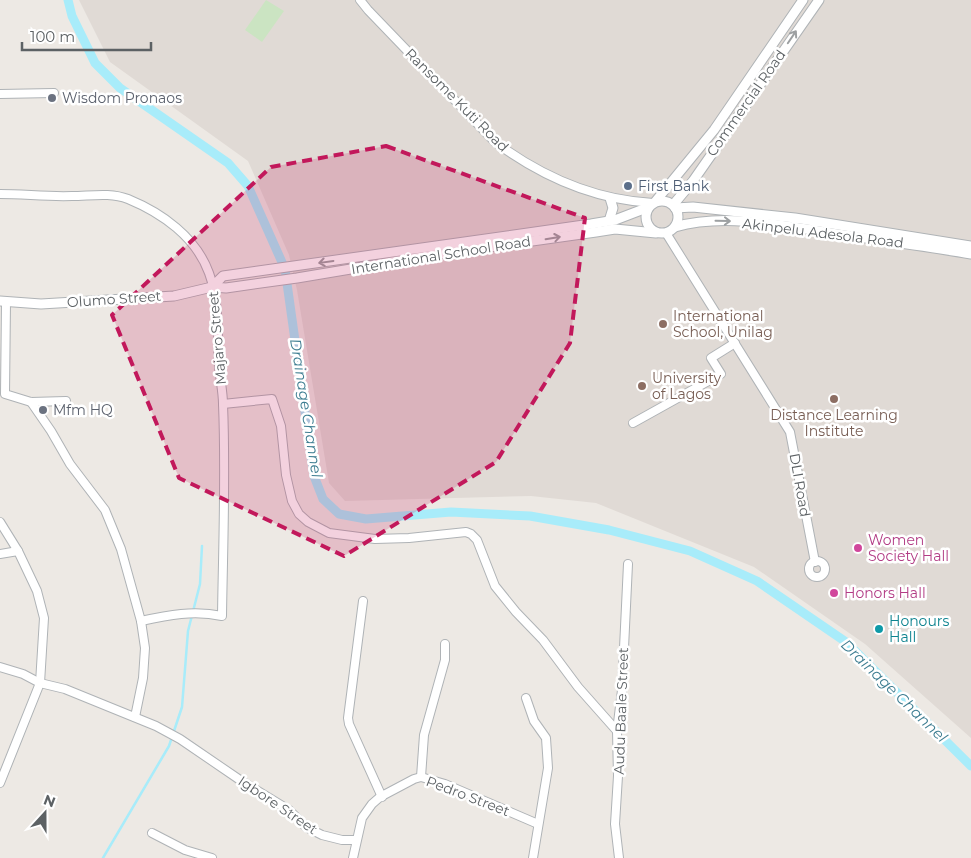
<svg xmlns="http://www.w3.org/2000/svg" width="971" height="858" viewBox="0 0 971 858" font-family="Montserrat,sans-serif">
<style>
.education{fill:#e0dad5}
.green{fill:#cbe4c2}
.lines{fill:none;stroke-linecap:round;stroke-linejoin:round}
.stream{stroke:#a8ecfa;stroke-width:2.5}
.canal{stroke:#a8ecfa;stroke-width:9}
.minor-casing{stroke:#afb3b6;stroke-width:10}
.tertiary-casing{stroke:#afb3b6;stroke-width:11}
.minor{stroke:#fff;stroke-width:8}
.tertiary{stroke:#fff;stroke-width:9}
.oneway{stroke:#9da0a2}
.marked{fill:#c2185b;fill-opacity:0.2;stroke:#c2185b;stroke-width:4;stroke-dasharray:10 6;stroke-linejoin:round}
.worship-dot{fill:#6b7280;stroke:#fff;stroke-width:2}
.service-dot{fill:#5c6f8a;stroke:#fff;stroke-width:2}
.education-dot{fill:#8d6e63;stroke:#fff;stroke-width:2}
.hotel-dot{fill:#d1479c;stroke:#fff;stroke-width:2}
.culture-dot{fill:#0f9aa8;stroke:#fff;stroke-width:2}
.labels{text-anchor:middle;stroke-width:5;stroke-linejoin:round;paint-order:stroke}
.worship-label{font-size:14px;fill:#5b616d;stroke:#fff;text-anchor:start}
.street-label{font-size:14px;fill:#5c6164;stroke:#fff}
.service-label{font-size:14px;fill:#4e5e75;stroke:#fff;text-anchor:start}
.education-label{font-size:14px;fill:#785e54;stroke:#fff;text-anchor:start}
.hotel-label{font-size:14px;fill:#b23c85;stroke:#fff;text-anchor:start}
.culture-label{font-size:14px;fill:#0d838f;stroke:#fff;text-anchor:start}
.water-label{font-size:15px;font-style:italic;fill:#3d7d91;stroke:#fff}
</style>
<rect width="100%" height="100%" fill="#ede9e4"/>
<path class="education" d="M79,0h892v738l-106,-94 -111,-77 -158,-64 -65,-7 -186,5 -16,-18 -32,-193 -8,-35 -41,-94 -138,-99z"/>
<path class="green" d="M266,0l18,11 -22,31 -17,-12z"/>
<g class="lines">
<path class="stream" d="M103,858l66,-112 13,-39 6,-76 12,-47 2,-38"/>
<path class="canal" d="M68,0l4,16 23,47 25,25 108,75 20,23 37,83 29,207 9,23 16,15 27,5 85,-7 79,4 79,14 81,21 67,30 89,61 125,124"/>
<defs>
<g id="minor">
<path d="M360,0l8,10 127,132c46,34 100,58 158,61"/>
<path d="M0,94l54,-1"/>
<path d="M0,194c24,0 48,3 72,2 18,0 38,-4 56,3 34,14 68,38 81,74 11,30 8,63 10,94 1,12 4,25 4,37 3,71 0,141 -1,212 -28,-6 -54,-1 -81,5"/>
<path d="M666,233l124,199 25,130"/>
<path d="M6,302l-1,92 26,8 35,-1"/>
<path d="M31,402l20,29 19,33 35,46 16,39 20,72 4,27 -2,30 -8,39"/>
<path d="M223,404l49,-5 9,27 5,49 6,26 7,13 9,8 21,11 46,6 34,-1 57,-6 5,2 6,6 18,46 21,26 27,28 35,47 39,44"/>
<path d="M633,423l88,-49 -10,-16 24,-15"/>
<path d="M0,522l18,29 19,40 7,27 -4,65 -40,100"/>
<path d="M0,554l18,-3"/>
<circle cx="817" cy="569" r="8"/>
<path d="M363,601l-15,117 1,6 33,73"/>
<path d="M0,667l23,7 17,9 25,6 91,37 24,13 60,41 49,30 17,17 16,8 20,5h14"/>
<path d="M526,698l8,23 12,17 2,30 -15,90"/>
<path d="M421,777l3,-42 21,-75v-16"/>
<path d="M152,833l33,17 27,8"/>
<path d="M353,858l9,-40 10,-14 8,-7 34,-18 7,-2 24,7 93,40"/>
<path d="M619,858l-4,-34 3,-48 -1,-45 5,-41 6,-126"/>
</g>
<g id="tertiary">
<circle cx="662" cy="217" r="16"/>
<path d="M655,202l59,-72 89,-130"/>
<path d="M673,205l20,-24 126,-181"/>
<path d="M675,208l18,-1 102,11 176,28"/>
<path d="M609,221l4,-13 -3,-10"/>
<path d="M675,227c48,-14 106,-2 156,6 46,7 93,13 140,21"/>
<path d="M212,287l11,-11 368,-52 24,-4 34,-13"/>
<path d="M0,301l41,3 133,-8 38,-9 14,1 71,-10 143,-24 156,-22 19,-3 41,4"/>
</g>
</defs>
<use href="#minor" class="minor-casing"/>
<use href="#tertiary" class="tertiary-casing"/>
<use href="#minor" class="minor"/>
<use href="#tertiary" class="tertiary"/>
</g>
<defs><path id="oneway-shaft" d="M-6 0H5M1.5-3L5.5 0L1.5 3" fill="none" stroke-width="1.6" stroke-linecap="round" stroke-linejoin="round" transform="scale(1.25)"/></defs>
<g class="oneway">
<use href="#oneway-shaft" transform="translate(792 37) rotate(-56)"/>
<use href="#oneway-shaft" transform="translate(723 221) rotate(1)"/>
<use href="#oneway-shaft" transform="translate(553 238) rotate(-9)"/>
<use href="#oneway-shaft" transform="translate(326 262) rotate(172)"/>
</g>
<path class="marked" d="M386,146l199,72 -15,125 -74,119 -152,94 -165,-78 -67,-163 159,-148z"/>
<g class="worship-dot">
<circle cx="52" cy="98" r="5"/>
<circle cx="43" cy="410" r="5"/>
</g>
<circle class="service-dot" cx="628" cy="186" r="5"/>
<g class="education-dot">
<circle cx="663" cy="324" r="5"/>
<circle cx="642" cy="386" r="5"/>
<circle cx="834" cy="399" r="5"/>
</g>
<g class="hotel-dot">
<circle cx="858" cy="548" r="5"/>
<circle cx="834" cy="593" r="5"/>
</g>
<circle class="culture-dot" cx="879" cy="629" r="5"/>
<g class="labels">
<g class="worship-label">
<text x="62" y="103">Wisdom Pronaos</text>
<text x="53" y="415">Mfm HQ</text>
</g>
<g class="street-label">
<text transform="translate(457 100) rotate(45)" y="5">Ransome Kuti Road</text>
<text transform="translate(746 103) rotate(-55)" y="5">Commercial Road</text>
<text transform="translate(823 233) rotate(7)" y="5">Akinpelu Adesola Road</text>
<text transform="translate(441 255) rotate(-9)" y="5">International School Road</text>
<text transform="translate(114 299) rotate(-4)" y="5">Olumo Street</text>
<text transform="translate(217 338) rotate(-95)" y="5">Majaro Street</text>
<text transform="translate(800 485) rotate(80)" y="5">DLI Road</text>
<text transform="translate(621 711) rotate(-88)" y="5">Audu Baale Street</text>
<text transform="translate(468 796) rotate(21)" y="5">Pedro Street</text>
<text transform="translate(278 805) rotate(34)" y="5">Igbore Street</text>
</g>
<g class="service-label">
<text x="638" y="191">First Bank</text>
</g>
<g class="education-label">
<text x="673" y="321">International<tspan x="673" dy="16">School, Unilag</tspan></text>
<text x="652" y="383">University<tspan x="652" dy="16">of Lagos</tspan></text>
<text x="834" y="420" text-anchor="middle">Distance Learning<tspan x="834" dy="16">Institute</tspan></text>
</g>
<g class="hotel-label">
<text x="868" y="545">Women<tspan x="868" dy="16">Society Hall</tspan></text>
<text x="844" y="598">Honors Hall</text>
</g>
<g class="culture-label">
<text x="889" y="626">Honours<tspan x="889" dy="16">Hall</tspan></text>
</g>
<g class="water-label">
<text transform="translate(306 408) rotate(81)" y="5">Drainage Channel</text>
<text transform="translate(894 691) rotate(44)" y="5">Drainage Channel</text>
</g>
</g>
<g transform="translate(45 813) rotate(21)" stroke="#ffffff" stroke-width="4" paint-order="stroke">
<path d="M0-4L9 19L0 12L-9 19Z" fill="#5c6164"/>
<text y="-8" font-size="14" font-weight="bold" text-anchor="middle" fill="#5c6164">N</text>
</g>
<path d="M22 42v8h129v-8" fill="none" stroke="#5c6164" stroke-width="2.5"/>
<text x="30" y="42" font-size="15" fill="#5c6164" stroke="#ffffff" stroke-width="4" paint-order="stroke">100 m</text>
</svg>
